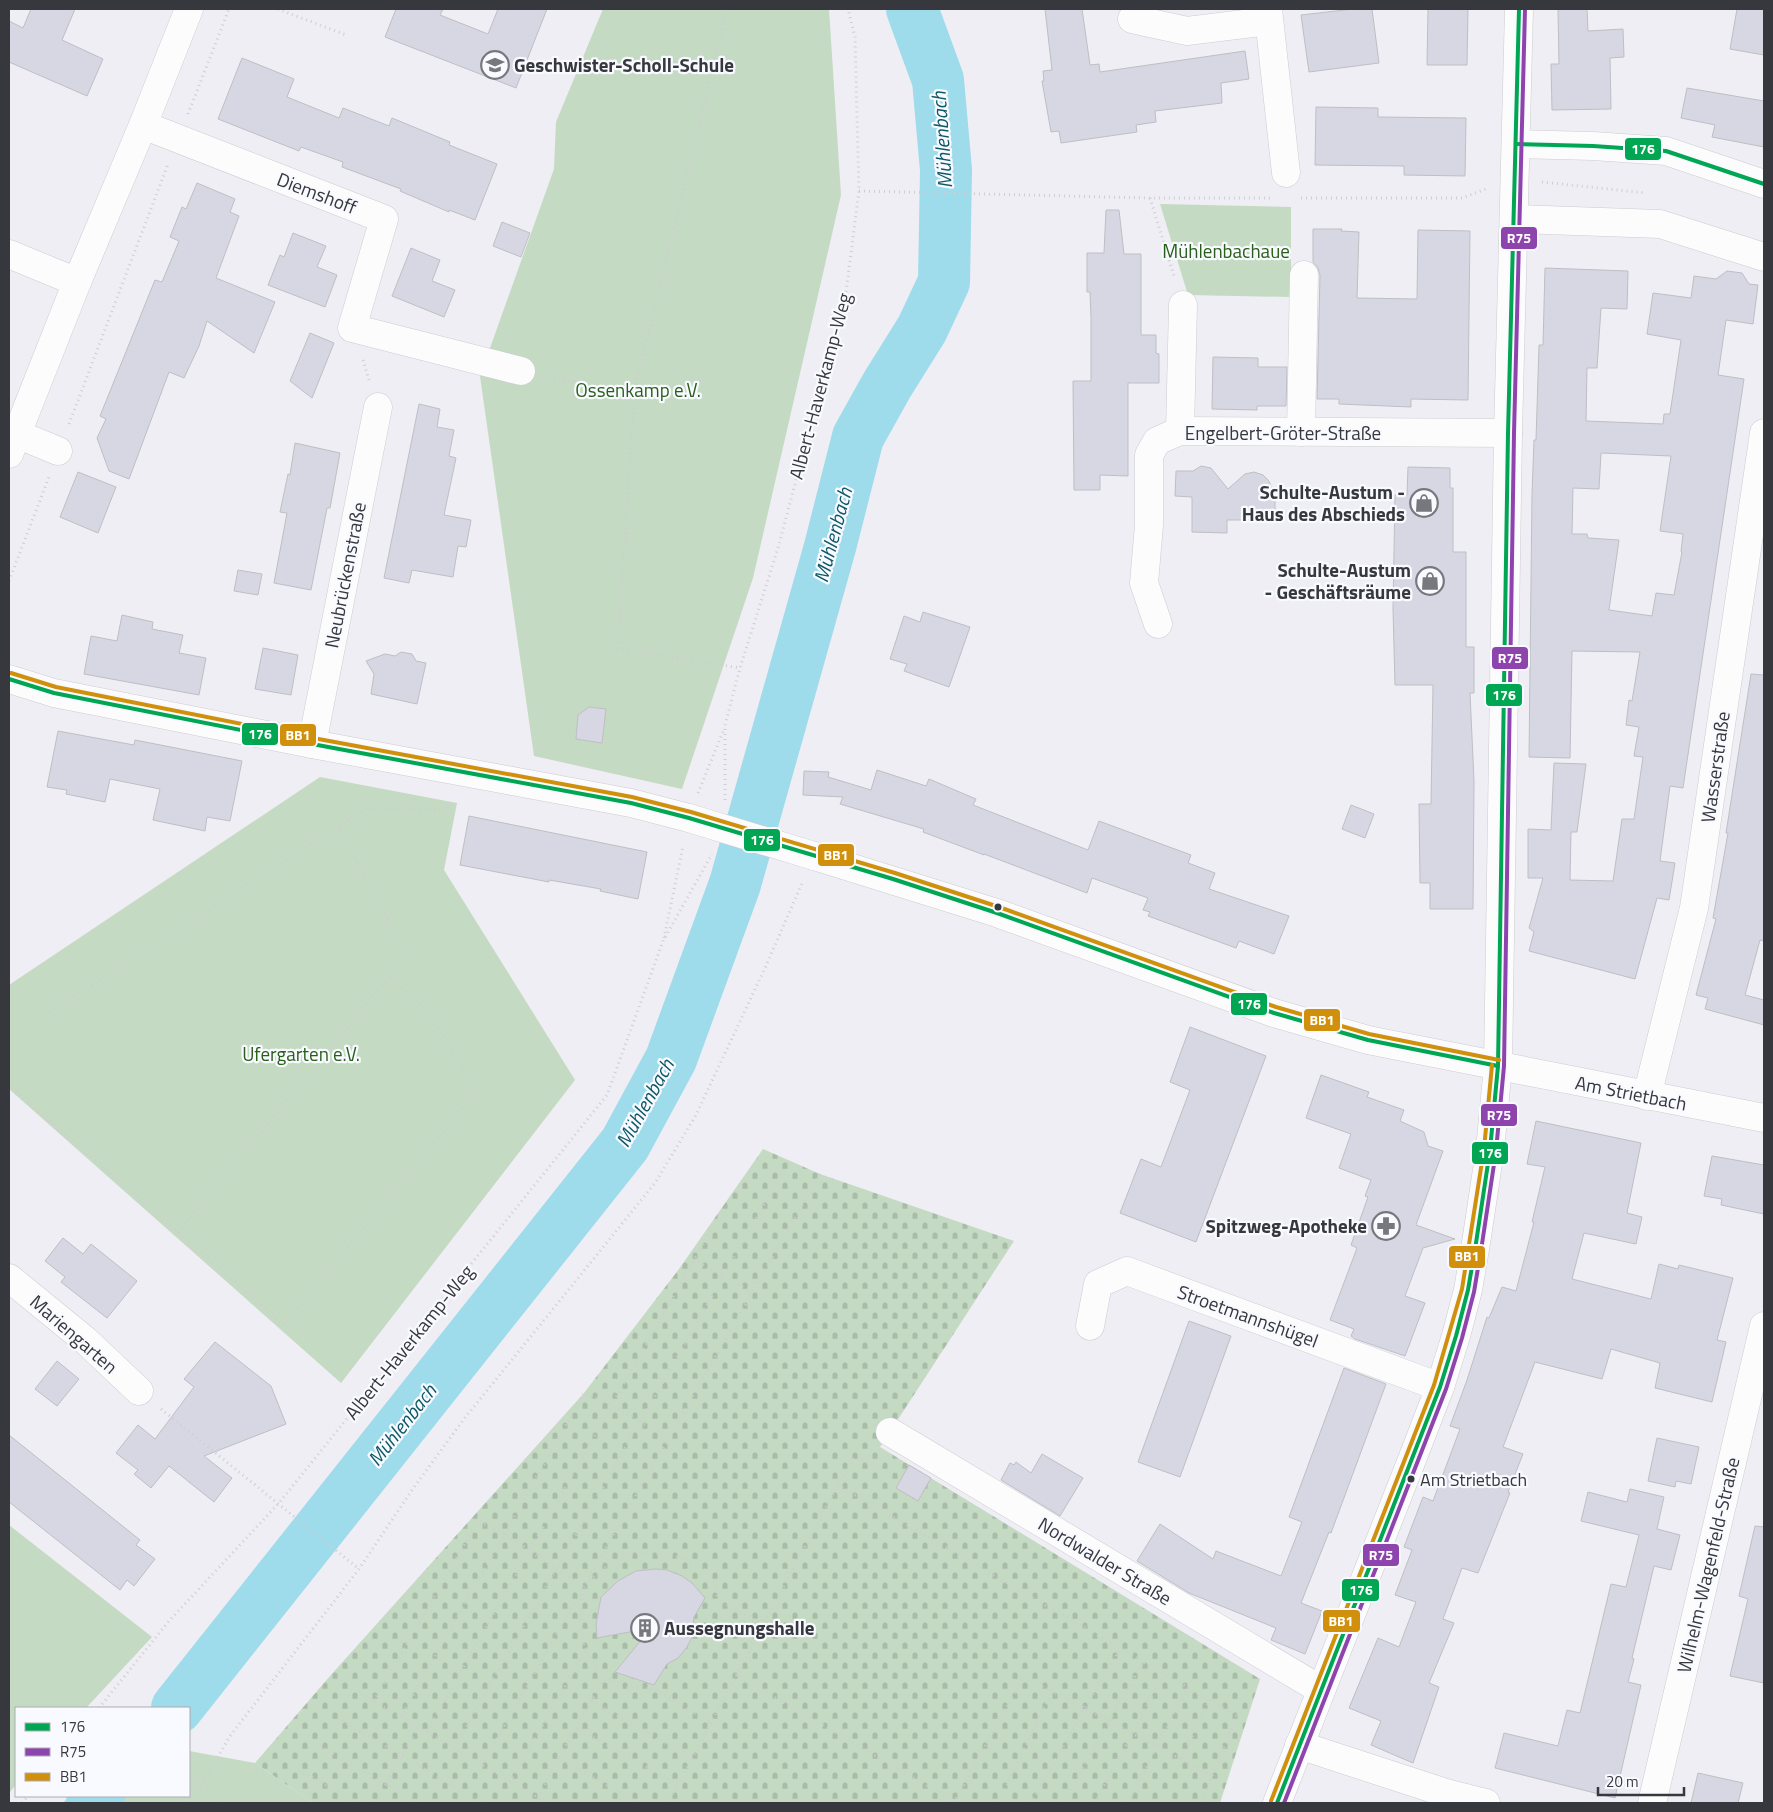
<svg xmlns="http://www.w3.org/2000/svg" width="1773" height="1812" viewBox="0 0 1773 1812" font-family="'Titillium Web',sans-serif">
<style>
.cemetery{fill:url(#cemetery-stones)}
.green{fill:#c4dac2}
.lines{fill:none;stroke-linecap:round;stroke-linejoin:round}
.river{stroke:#9edbeb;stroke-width:52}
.building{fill:#d6d7e2;stroke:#bebfc4;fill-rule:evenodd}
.minor-casing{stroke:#ccccd1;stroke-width:29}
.major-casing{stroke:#ccccd1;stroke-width:29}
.path{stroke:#ceced1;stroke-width:3;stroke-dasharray:1 4;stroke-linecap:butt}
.minor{stroke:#fcfcfd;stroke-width:28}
.major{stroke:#fcfcfd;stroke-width:28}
.minor-bridge-casing{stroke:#ccccd1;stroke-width:29;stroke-linecap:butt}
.minor-bridge{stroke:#fcfcfd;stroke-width:28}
.bus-1-casing{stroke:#f9faff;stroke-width:8}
.bus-2-casing{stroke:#f9faff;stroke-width:8}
.bus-3-casing{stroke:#f9faff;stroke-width:8}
.bus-1{stroke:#00a651;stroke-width:4}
.bus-2{stroke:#8e44ad;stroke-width:4}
.bus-3{stroke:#d1900c;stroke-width:4}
.bus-dot{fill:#37383d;stroke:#f9faff;stroke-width:2}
.labels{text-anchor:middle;stroke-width:4.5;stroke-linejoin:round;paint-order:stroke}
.bus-label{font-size:18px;fill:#37383d;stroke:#f9faff;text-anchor:start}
.poi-label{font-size:19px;font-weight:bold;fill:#37383d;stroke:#f9faff;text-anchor:end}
.street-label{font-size:19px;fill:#37383d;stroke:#f9faff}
.park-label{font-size:19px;fill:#275f18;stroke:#f9faff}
.water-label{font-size:20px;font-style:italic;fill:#0b5866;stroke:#f9faff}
.line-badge{stroke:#f9faff;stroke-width:2}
.badge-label{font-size:14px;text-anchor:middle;font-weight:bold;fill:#fff}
</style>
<defs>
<pattern id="cemetery-stones" width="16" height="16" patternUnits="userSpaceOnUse" patternTransform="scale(1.25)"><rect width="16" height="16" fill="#c4dac2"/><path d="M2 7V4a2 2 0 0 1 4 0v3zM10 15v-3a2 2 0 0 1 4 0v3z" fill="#a9bca8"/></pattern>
</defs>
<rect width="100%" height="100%" fill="#eeeef4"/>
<path class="cemetery" d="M763,1149l57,25 194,67 -134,206 380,232 -40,124h-907l-58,-40 75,-87 254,-283 95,-124z"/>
<g class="green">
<path d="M603,9h226l12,186 -88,383 -71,211 -148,-33 -54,-380 74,-207 2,-47z"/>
<path d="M1160,204l131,3v90l-103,-2z"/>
<path d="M320,777l137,26 -13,67 131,210 -234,303 -332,-294v-104z"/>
<path d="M9,1525l143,112 -66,71h-70v77l-7,8z"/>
<path d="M189,1751l66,12 58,40h-250l6,-7h120z"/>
</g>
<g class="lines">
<g class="river">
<path d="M177,1708l448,-564 46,-85 64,-175 95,-337 28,-110 29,-52 35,-56 22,-47 2,-112 -8,-90 -26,-71"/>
<path d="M92,1803l7,-7"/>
</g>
</g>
<g class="building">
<path d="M31,9h44l-13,31 41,19 -16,37 -78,-34v-41l14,7z"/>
<path d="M396,9h47l-3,6 48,19 10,-25h49l-31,79 -131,-51z"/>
<path d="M1045,9h37l8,56 9,-1 1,8 145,-21 4,28 -28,4 1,20 -67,8 1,11 -20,3 1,7 -76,11 -2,-12 -8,1 -9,-51h2l-1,-10 9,-1z"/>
<path d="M1353,9h19l7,54 -70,9 -8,-57z"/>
<path d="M1428,9h40l-1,56h-40z"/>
<path d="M1558,9h29l1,22 35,-2 1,28 -14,1 1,51 -59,1 -1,-46h8z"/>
<path d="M1737,9h27v46l-34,-6z"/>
<path d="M242,58l52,21 -7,18 52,21 4,-10 46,18 3,-8 58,24 -1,3 48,19 -22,56 -26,-10v2l-49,-21 1,-2 -59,-22 1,-5 -42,-15 -2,4 -81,-32z"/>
<path d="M1687,88l77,13v46l-52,-10 3,-12 -34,-7z"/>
<path d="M1316,107l62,1v9l88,1 -1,58 -61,-1v-9l-89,-1z"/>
<path d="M197,183l38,16 -5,13 9,4 -23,62 59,24 -21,51 -47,-32 -8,25 -15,32 -15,-6 -40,107 -20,-8 -12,-33 9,-19 -6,-3 55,-136 7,2 17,-41 -9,-4 12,-30 4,2z"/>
<path d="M1106,210h13l5,44h17v81h15v18l3,1v29h-31v93l-28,-1v15h-26l-1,-109h18v-63l-1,-26h-3v-39h17z"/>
<path d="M502,222l28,11 -9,24 -28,-11z"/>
<path d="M1313,229h29l-1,2 18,1 -2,66 60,1 1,-69 52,1 -2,169 -57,-1v8l-72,-3v-5h-22l3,-124 -2,-7 -5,-6z"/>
<path d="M293,233l33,13 -9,21 20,8 -12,32 -57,-22 12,-30 4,2z"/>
<path d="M411,248l29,12 -8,21 23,9 -11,27 -52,-21z"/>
<path d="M1545,268l83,3 -1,38 -26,-1 -4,60h-10l-1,53 77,3 1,-10h6l11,-74 -34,-6 6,-41 38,5 3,-22 22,3 11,-8 15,2 7,11 9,1 -5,39 -27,-4 -8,55 26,4 -61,409 -13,-2 -10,75 15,2 -6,37 -12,-2 -22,81 -106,-28 5,-19 -5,-4 14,-50h-15v-49l23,1 3,-67 32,1 -9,68h-6l-1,48 43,1 9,-62h12l9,-62 -9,-1 5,-29 -13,-2 3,-25 3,1 8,-49 -68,-1 -2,107 -41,-1 3,-263 2,-54h2l3,-95h4zM1601,453l70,3 -11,75 23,3 -2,18h1l-8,43 -18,-2 -4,23 -43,-6 10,-70 -31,-2 -1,-4h-15l1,-46 26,1z"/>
<path d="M310,333l24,10 -22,55 -22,-17z"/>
<path d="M1213,357l45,1v9h29l-1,39h-29v4l-45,-1z"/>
<path d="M419,404l21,5 -3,18 17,3 -5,26 7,2 -12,57 27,5 -5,27 -8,-1 -5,31 -41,-7 -3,13 -25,-5z"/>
<path d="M295,443l45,10 -10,55h-3l-16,82 -37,-7 13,-70 -7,-1 8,-38 2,1z"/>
<path d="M1201,466l10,2 17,21 17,-15 9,-2 9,3 6,6 6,17v22h-48v13l-35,-1v-35l-17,-1 1,-25h17z"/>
<path d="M1408,467l42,1v20h3v64h13v95h8v46h-4l4,88 -1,128h-43v-26h-10l-1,-79h12l2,-119h-38l-2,-76 2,-114h12z"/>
<path d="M78,472l38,15 -18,46 -38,-16z"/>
<path d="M238,570l24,4 -4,21 -24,-4z"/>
<path d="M923,612l47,15 -21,60 -45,-16 3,-7 -17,-5 14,-43 16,6z"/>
<path d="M122,615l31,7 -1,7 31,6 -4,18 27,5 -7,37 -115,-21 7,-38 26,5z"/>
<path d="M263,648l35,7 -7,40 -36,-6z"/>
<path d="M401,652l11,2 4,7 10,2 -9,41 -46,-10 3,-20 -8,-13 19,-7 10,2z"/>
<path d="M1751,674l13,1v266l-4,-1 -15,55 19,5v25l-59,-16 3,-11 -12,-3 20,-76 -3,-1 15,-85h-2z"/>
<path d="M589,707l17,2 -4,34 -26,-4 2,-24z"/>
<path d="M58,731l76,14 1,-5 107,21 -12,60 -23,-4 -2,14 -52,-11 7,-31 -50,-10 -5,23 -39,-8 1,-4 -20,-3z"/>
<path d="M877,770l49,16 3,-7 47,20 -3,6 115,45 11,-29 92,34 -3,8 27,10 -6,16 80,27 -15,38 -35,-13 -3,7 -88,-32 2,-4 -7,-2 5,-12 -56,-20 -5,15 -103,-39v1l-61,-23 1,-3 -84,-25 3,-7 -40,-2 1,-24 25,1 -1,5 43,13z"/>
<path d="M1351,805l23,9 -9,24 -23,-9z"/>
<path d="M469,816l178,36 -9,47 -38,-8 1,-2 -52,-9v2l-89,-17z"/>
<path d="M1190,1027l76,29 -70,186 -76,-29 21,-54 20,8 29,-77 -20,-8z"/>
<path d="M1321,1075l48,17 -2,5 37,13 -4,11 24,11 4,14 15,5 -27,74 39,14 -32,9 -18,48 20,7 -20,53 -50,-17 -4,-3 3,-7 -24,-9 27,-72 -6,-3 17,-48 -3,-1 6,-16 -32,-12 12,-34 -45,-16z"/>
<path d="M1536,1121l105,22 -14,70 15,4 -6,27 -52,-11 -12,46 79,20 8,-35 19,5 1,-4 54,13 -16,62 9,2 -14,60 -57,-14 5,-25 -49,-14 -9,30 -67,-17 -32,85 20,7 -15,38 2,1 -32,80 -16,-5 -19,51 11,4 -25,60 10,4 -26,76 -42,-18 10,-24 -32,-13 29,-70 21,9 17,-45 -21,-7 17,-45 -8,-3 19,-50 10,4 27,-72 -10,-3 17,-46 20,-63 2,1 13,-31 14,4 18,-69h-2l13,-55 -18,-3z"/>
<path d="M1712,1156l52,9v49l-43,-9 1,-6 -18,-3z"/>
<path d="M63,1238l20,16 8,-10 46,37 -30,37 -46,-36 4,-5 -20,-16z"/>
<path d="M1189,1321l42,15 -51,141 -42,-15z"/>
<path d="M215,1342l56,44 15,38 -82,32 28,22 -18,24 -45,-36 -18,22 -17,-14 4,-4 -22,-17 22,-28 17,14 39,-52 -10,-8z"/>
<path d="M57,1361l22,18 -22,27 -22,-17z"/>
<path d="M1344,1368l42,16 -55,149 -2,-1 -28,71 21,8 -17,43 -34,-14 5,-12 -87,-35 -52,-32 23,-37 53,35 3,-8 65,25 21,-54 -13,-5z"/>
<path d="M9,1435l131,105 -4,5 19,14 -21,27 -7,-6 -7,10 -111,-88z"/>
<path d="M1657,1438l42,9 -8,37 -15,-3 -1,6 -27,-6z"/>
<path d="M1042,1454l41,24 -23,38 -59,-36 9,-17 4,2 2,-3 15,11z"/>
<path d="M909,1465l22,13 -13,23 -22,-13z"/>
<path d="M1630,1489l34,8 -7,32 23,6 -9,35 -17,-4 -22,92 2,1 -6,23 13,3 -26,113 -120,-30 9,-35 54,13 9,-36 13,3 31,-129 15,3 13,-52 -58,-14 7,-29 39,10z"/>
<path d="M1755,1526l9,1v156l-34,-7 18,-77 -9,-3z"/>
<path d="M655,1569l12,1 15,6 10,7 13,15 -11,19 -2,20 -5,10 -9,11 -11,6 -13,21 -39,-13 36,-44 -54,10 -1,-14 5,-27 17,-16 18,-10z"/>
<path d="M1698,1773l45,10 -5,20h-47z"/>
</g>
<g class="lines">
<defs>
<g id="minor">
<path d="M1268,9l18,164"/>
<path d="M1132,19l55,12 82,-10"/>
<path d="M143,125l241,94 -32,109 169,43"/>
<path d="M1516,144l77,2 73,5 98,33"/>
<path d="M1514,219l146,5 104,33"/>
<path d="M9,254l68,28"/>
<path d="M1180,431l3,-126"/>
<path d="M1301,432l3,-157"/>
<path d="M17,434l41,17"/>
<path d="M9,454l68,-172 66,-157 46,-116"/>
<path d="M1158,624l-14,-41 5,-58v-70l8,-14 23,-10 328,2"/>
<path d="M9,679l45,14 258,51 319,59 58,15"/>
<path d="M312,744l66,-337"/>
<path d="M814,856l183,57 277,100 94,27 396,78"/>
<path d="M1647,1096l47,-188 70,-475"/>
<path d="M9,1278l76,62 54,51"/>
<path d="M1090,1326l8,-42 29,-13 313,116"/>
<path d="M890,1432l431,258"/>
<path d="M1299,1745l147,48 40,10"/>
<path d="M1652,1803l112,-477"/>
</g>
<path id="major" d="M1277,1803l136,-346 27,-70 16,-51 12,-46 8,-47 14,-93 8,-84 10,-633 11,-424"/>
</defs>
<use href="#minor" class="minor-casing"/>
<use href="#major" class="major-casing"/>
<g class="path">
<path d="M278,9l68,26"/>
<path d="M727,9l-93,384 -16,255 122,20"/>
<path d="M188,114l41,-105"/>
<path d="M1542,182l104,11"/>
<path d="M859,191l291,7h122"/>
<path d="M1150,198l25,81"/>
<path d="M1301,198h161l24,-9"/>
<path d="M363,360l6,20"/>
<path d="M549,377l85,16"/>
<path d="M69,424l99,-260"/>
<path d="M9,581l40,-104"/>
<path d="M698,793l26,-64"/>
<path d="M725,800v-75l15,-57 38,-120 68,-256 13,-101 -4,-154 -7,-28"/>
<path d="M664,938l19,-92"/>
<path d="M45,1015l322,-207 80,2 3,-12"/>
<path d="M12,1088l272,236 192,-232 -44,-77 -43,-38"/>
<path d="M178,1232l229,-277 -69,-129"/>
<path d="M694,1260l58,32"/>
<path d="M161,1409l198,160"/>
<path d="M838,1485l16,-27 40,15 3,-4"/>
<path d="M586,1584c12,-11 23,-20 37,-27 24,-11 69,0 87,18 5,5 6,18 8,25l46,25"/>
<path d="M583,1589l-3,25 4,31 15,28 21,14 35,2 56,34"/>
<path d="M736,1675l221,128"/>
<path d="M358,1692l189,111"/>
<path d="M374,1701l104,-180 27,13 79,53"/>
<path d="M591,1701l101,57"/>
<path d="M99,1708l70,-87 110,-118 328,-408 56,-154 49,-87"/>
<path d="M401,1717l183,-324 28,12 57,33"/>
<path d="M338,1718l144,85"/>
<path d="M576,1728l102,56"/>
<path d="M427,1732l284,-502"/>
<path d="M320,1746l99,57"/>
<path d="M454,1748l331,-580"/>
<path d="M558,1758l47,-80"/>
<path d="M1181,1759l29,-59"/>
<path d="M482,1765l338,-591"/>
<path d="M299,1770l59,33"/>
<path d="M204,1781l16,22"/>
<path d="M510,1782l76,-132"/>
<path d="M538,1798l20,-40 81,45"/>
<path d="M22,1803l6,-7"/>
<path d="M187,1803l17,-22 26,-45 129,-167 53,-79 52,-71 191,-236 41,-68 69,-147 38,-87"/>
<path d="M376,1803l42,-76"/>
<path d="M668,1803l170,-318 399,231 -36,87"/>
<path d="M954,1803l69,-126 62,31 127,68"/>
<path d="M998,1803l54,-111"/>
<path d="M1031,1803l54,-95 36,-60"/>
<path d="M1063,1803l80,-141"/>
<path d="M1095,1803l69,-129"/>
<path d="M1128,1803l59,-116"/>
</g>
<use href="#minor" class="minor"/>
<use href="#major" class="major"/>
<defs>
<path id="minor-bridge" d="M689,818l125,38"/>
</defs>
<use href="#minor-bridge" class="minor-bridge-casing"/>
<use href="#minor-bridge" class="minor-bridge"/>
<defs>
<g id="bus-1">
<path d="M1516,144l77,2 73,5 98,33"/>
<path d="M9,679l45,14 258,51 319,59 58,15 204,61 104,34 277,100 94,27 130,26"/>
<path d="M1277,1803l163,-416 16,-51 12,-46 8,-47 14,-93 8,-84 10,-633 11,-424"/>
</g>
<path id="bus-2" d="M1284,1803l162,-414 16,-51 12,-46 8,-48 14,-93 8,-85 10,-633 11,-424"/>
<g id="bus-3">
<path d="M11,673l45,14 257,51 319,59 59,15 204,61 104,34 277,100 93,27 130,26"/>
<path d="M1271,1801l163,-416 28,-96 22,-140 8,-84"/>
</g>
</defs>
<use href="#bus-1" class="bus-1-casing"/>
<use href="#bus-2" class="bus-2-casing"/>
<use href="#bus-3" class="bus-3-casing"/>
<use href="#bus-1" class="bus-1"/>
<use href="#bus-2" class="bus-2"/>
<use href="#bus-3" class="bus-3"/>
</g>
<defs>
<symbol id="school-ring" viewBox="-11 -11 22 22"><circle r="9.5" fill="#f9faff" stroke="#77787d" stroke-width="1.5"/><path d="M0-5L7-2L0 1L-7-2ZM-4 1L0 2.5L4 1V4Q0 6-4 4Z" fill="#77787d"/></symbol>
<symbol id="shop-ring" viewBox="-11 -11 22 22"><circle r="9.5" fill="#f9faff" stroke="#77787d" stroke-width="1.5"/><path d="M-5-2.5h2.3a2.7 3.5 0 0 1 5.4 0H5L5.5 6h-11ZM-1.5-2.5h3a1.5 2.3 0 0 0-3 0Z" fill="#77787d"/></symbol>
<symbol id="pharmacy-ring" viewBox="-11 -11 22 22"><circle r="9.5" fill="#f9faff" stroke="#77787d" stroke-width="1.5"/><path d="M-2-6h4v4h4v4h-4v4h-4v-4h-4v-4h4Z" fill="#77787d"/></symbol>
<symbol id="building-ring" viewBox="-11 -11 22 22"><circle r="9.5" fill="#f9faff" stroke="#77787d" stroke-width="1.5"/><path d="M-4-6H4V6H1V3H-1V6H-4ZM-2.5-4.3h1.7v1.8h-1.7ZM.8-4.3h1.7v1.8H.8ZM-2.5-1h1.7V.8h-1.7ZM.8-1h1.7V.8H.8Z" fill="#77787d"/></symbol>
</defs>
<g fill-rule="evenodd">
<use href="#school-ring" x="479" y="49" width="32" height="32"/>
<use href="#shop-ring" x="1408" y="487" width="32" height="32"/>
<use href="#shop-ring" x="1414" y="565" width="32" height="32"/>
<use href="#pharmacy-ring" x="1370" y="1210" width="32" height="32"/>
<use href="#building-ring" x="629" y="1612" width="32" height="32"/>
</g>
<g class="bus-dot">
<circle cx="998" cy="907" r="4.5"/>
<circle cx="1411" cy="1479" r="4.5"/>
</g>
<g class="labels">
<g class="bus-label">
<text x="1420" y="1486">Am Strietbach</text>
</g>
<g class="poi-label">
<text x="514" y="72" text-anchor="start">Geschwister-Scholl-Schule</text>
<text x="1405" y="499">Schulte-Austum -<tspan x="1405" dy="22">Haus des Abschieds</tspan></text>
<text x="1411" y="577">Schulte-Austum<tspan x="1411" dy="22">- Geschäftsräume</tspan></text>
<text x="1367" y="1233">Spitzweg-Apotheke</text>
<text x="664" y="1635" text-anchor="start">Aussegnungshalle</text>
</g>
<g class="street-label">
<text transform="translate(317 193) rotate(21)" y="7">Diemshoff</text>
<text transform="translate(820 386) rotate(-75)" y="7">Albert-Haverkamp-Weg</text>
<text x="1283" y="440">Engelbert-Gröter-Straße</text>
<text transform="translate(345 575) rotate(-79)" y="7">Neubrückenstraße</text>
<text transform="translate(1715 767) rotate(-82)" y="7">Wasserstraße</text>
<text transform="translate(1631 1093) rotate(11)" y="7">Am Strietbach</text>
<text transform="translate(1248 1316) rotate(20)" y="7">Stroetmannshügel</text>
<text transform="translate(74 1334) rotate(41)" y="7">Mariengarten</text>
<text transform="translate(409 1342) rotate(-51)" y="7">Albert-Haverkamp-Weg</text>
<text transform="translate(1105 1561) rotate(31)" y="7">Nordwalder Straße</text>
<text transform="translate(1708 1565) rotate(-77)" y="7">Wilhelm-Wagenfeld-Straße</text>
</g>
<g class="park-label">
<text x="1226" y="258">Mühlenbachaue</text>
<text x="638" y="397">Ossenkamp e.V.</text>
<text x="301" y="1061">Ufergarten e.V.</text>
</g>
<g class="water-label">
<text transform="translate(942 140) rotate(-94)" y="7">Mühlenbach</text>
<text transform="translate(833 535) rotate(-75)" y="7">Mühlenbach</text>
<text transform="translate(645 1103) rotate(-61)" y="7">Mühlenbach</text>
<text transform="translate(402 1425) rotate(-52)" y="7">Mühlenbach</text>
</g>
</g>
<g class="line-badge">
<rect x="1624" y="137" width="38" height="24" rx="5" fill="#00a651"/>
<rect x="1500" y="226" width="38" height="24" rx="5" fill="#8e44ad"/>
<rect x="1491" y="646" width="38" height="24" rx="5" fill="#8e44ad"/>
<rect x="1485" y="683" width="38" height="24" rx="5" fill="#00a651"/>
<rect x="241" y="722" width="38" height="24" rx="5" fill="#00a651"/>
<rect x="279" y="723" width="38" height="24" rx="5" fill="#d1900c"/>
<rect x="743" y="828" width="38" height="24" rx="5" fill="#00a651"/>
<rect x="817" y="843" width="38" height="24" rx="5" fill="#d1900c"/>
<rect x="1230" y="992" width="38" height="24" rx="5" fill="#00a651"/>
<rect x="1303" y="1008" width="38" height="24" rx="5" fill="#d1900c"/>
<rect x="1480" y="1103" width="38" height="24" rx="5" fill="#8e44ad"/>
<rect x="1471" y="1141" width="38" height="24" rx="5" fill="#00a651"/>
<rect x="1448" y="1245" width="38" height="24" rx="5" fill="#d1900c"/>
<rect x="1362" y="1543" width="38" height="24" rx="5" fill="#8e44ad"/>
<rect x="1341" y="1578" width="39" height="24" rx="5" fill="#00a651"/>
<rect x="1322" y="1609" width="39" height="24" rx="5" fill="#d1900c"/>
</g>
<g class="badge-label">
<text x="1643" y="154">176</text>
<text x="1519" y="243">R75</text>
<text x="1510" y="663">R75</text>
<text x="1504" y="700">176</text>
<text x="260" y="739">176</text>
<text x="298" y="740">BB1</text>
<text x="762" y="845">176</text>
<text x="836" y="860">BB1</text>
<text x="1249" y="1009">176</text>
<text x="1322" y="1025">BB1</text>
<text x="1499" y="1120">R75</text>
<text x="1490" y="1158">176</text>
<text x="1467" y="1261">BB1</text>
<text x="1381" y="1560">R75</text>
<text x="1361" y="1595">176</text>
<text x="1341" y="1626">BB1</text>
</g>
<rect width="1773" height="1812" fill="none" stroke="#37383d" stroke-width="20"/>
<rect x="15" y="1707" width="175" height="90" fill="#f9faff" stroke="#abacb1"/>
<rect x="25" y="1723" width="25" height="8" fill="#00a651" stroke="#abacb1"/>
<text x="60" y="1732" font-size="15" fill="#37383d">176</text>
<rect x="25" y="1748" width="25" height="8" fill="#8e44ad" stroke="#abacb1"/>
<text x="60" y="1757" font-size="15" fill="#37383d">R75</text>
<rect x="25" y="1773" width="25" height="8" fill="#d1900c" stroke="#abacb1"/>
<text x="60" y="1782" font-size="15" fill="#37383d">BB1</text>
<path d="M1598 1787v8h86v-8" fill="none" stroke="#37383d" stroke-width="2.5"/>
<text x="1606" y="1787" font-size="15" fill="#37383d" stroke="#f9faff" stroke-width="4" paint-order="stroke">20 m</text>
</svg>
